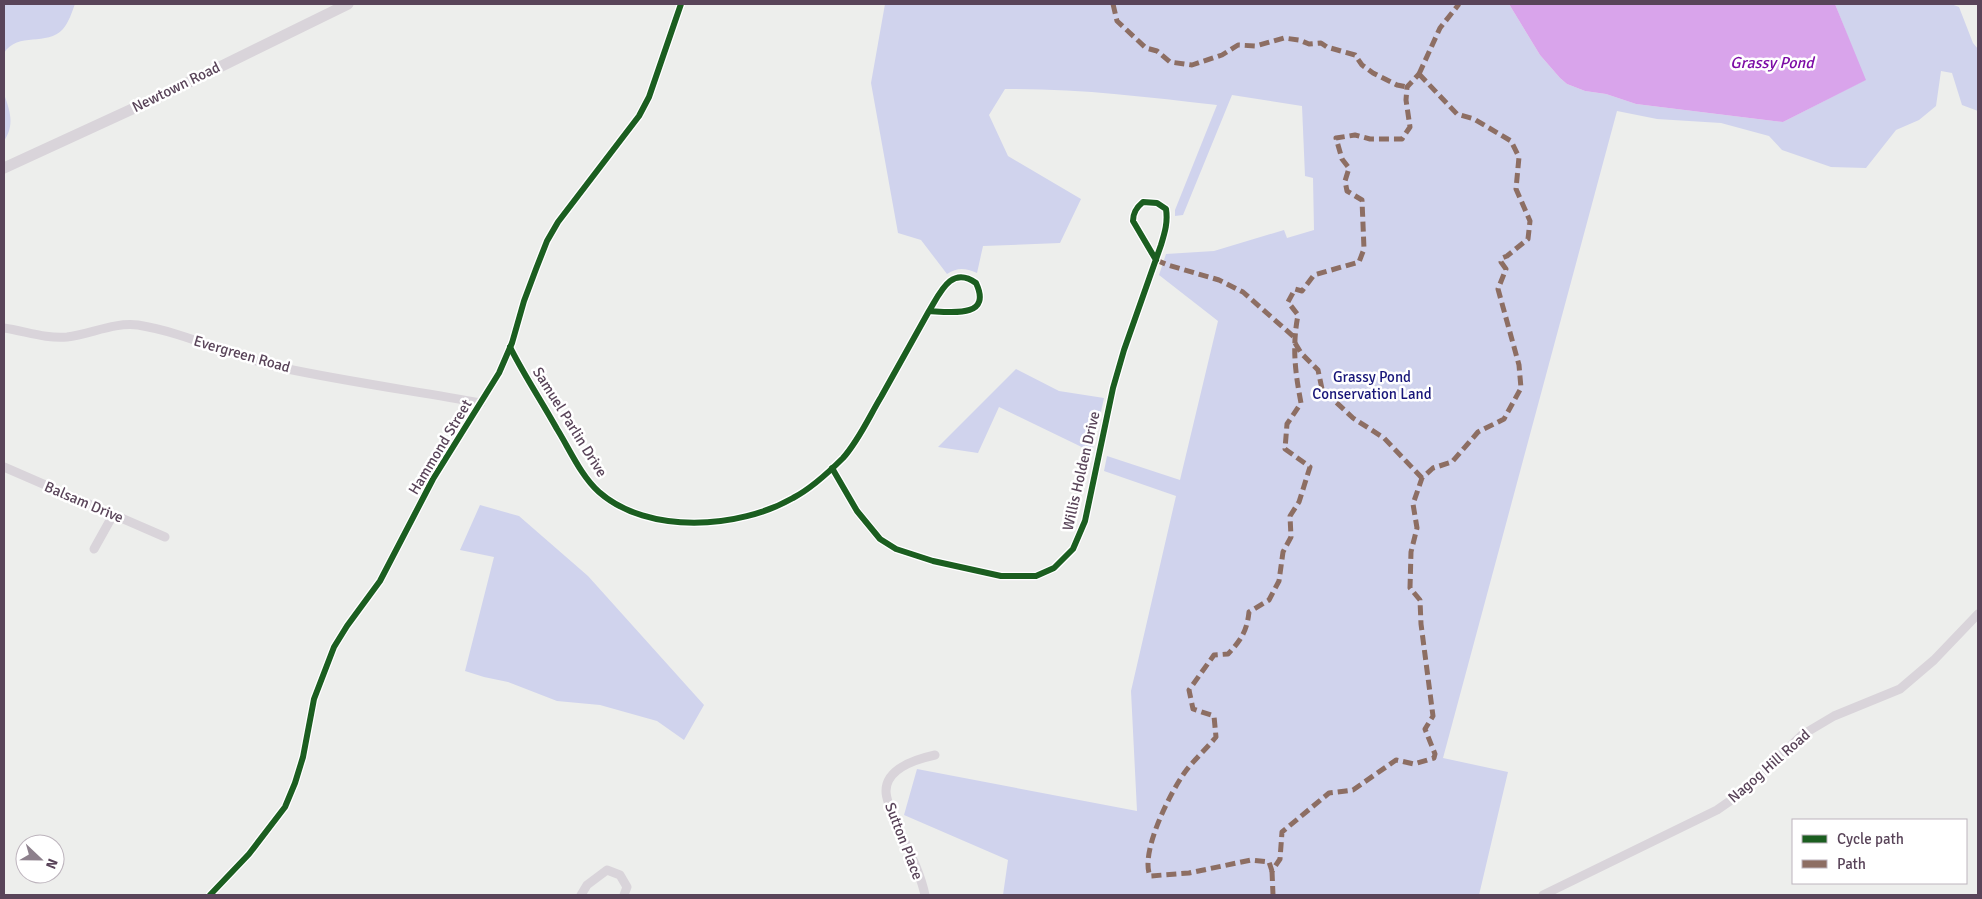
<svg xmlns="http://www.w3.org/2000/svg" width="1982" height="899" viewBox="0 0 1982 899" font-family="Signika,sans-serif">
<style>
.green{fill:#d0d3ed}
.water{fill:#d9a4eb}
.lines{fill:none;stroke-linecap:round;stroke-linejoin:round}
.minor{stroke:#d9d4da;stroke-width:9}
.tertiary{stroke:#d9d4da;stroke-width:11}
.quiet{stroke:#8d6e63;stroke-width:5;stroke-dasharray:10 5;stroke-linecap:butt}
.cycleway-casing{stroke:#fff;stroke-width:9}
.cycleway{stroke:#1b5e20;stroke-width:6}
.labels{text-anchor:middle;stroke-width:5;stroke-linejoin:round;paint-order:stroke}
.street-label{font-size:15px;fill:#594459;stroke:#fff}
.park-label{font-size:15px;fill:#181679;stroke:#fff}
.water-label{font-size:16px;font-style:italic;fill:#7c0ba5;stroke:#fff}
</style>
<rect width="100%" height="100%" fill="#edeeec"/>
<g class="green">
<path d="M4,4h71c-3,8 -6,18 -12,25 -16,18 -45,2 -59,24z"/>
<path d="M885,4h624l31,51 20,23 7,6 18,7 21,3 30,10 147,18 82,-42 -30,-76h116l8,3 14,36 5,6v62l-16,-6 -10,-32 -11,-2 -5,35 -17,14 -23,10 -30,38 -35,-1 -49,-17 -13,-14 -48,-13 -64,-4 -40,-8 -174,647 65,14 -29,123h-476l5,-35 -104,-45 13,-46 220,42 -6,-120 45,-195 -72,-25 3,-15 73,24 38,-159 -59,-46 7,-21 48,-3 70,-21 3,8 27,-8 -1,-52 -8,-2 -3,-70 -70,-11 -49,120 -8,1v-6l42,-105c-70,-8 -141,-17 -212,-16l-16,26 19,41 73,43 -21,44 -77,3 -6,27c-12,-5 -19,-6 -30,1l-26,-34 -23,-7 -27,-150z"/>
<path d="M4,94c6,17 11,31 0,47z"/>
<path d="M1016,369l43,22 45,7 -12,54 -93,-45 -21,46 -40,-6z"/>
<path d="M480,505l39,11 69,60 116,129 -20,35 -27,-19 -57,-16 -43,-4 -49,-19 -24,-5 -19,-6 29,-114 -34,-7z"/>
</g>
<path class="water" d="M1509,4h326l31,76 -83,42 -147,-18 -30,-10 -21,-3 -18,-7 -7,-6 -20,-23z"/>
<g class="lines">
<g class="minor">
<path d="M4,328c21,3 42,11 63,9 24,-3 47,-15 71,-12 50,8 96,33 145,43 66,14 132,23 198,35"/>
<path d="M510,347c14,28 32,55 47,82 13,21 24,47 42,63 49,43 140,37 194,6 19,-10 35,-25 50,-40 16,-18 26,-41 38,-61 16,-29 32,-57 48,-86 20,1 64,8 47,-28 -25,-18 -36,10 -47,28"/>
<path d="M4,467l161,70"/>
<path d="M832,468l25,43 23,28 16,10 37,12 68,15h35l18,-8 19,-19 12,-28 28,-133 11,-38 37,-105c4,-13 7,-23 5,-36l-9,-6 -14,-1c-6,5 -10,10 -10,19l23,39"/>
<path d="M94,549l19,-34"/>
<path d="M210,895l39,-41 36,-47 10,-24 8,-26 11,-58 20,-52 13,-21 33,-45 53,-102 66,-106 13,-30 12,-42 12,-32 11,-28 11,-19 81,-106 10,-19 32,-93"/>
<path d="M581,895l6,-10 20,-15 13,5 7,12 -3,8"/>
<path d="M925,895c-5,-24 -18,-48 -28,-71 -4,-9 -11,-23 -11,-33 0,-23 31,-32 49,-36"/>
<path d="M1543,895l174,-85 23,-16 62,-59 32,-19 66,-27 34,-29 44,-46"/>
</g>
<path class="tertiary" d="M4,168l163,-75 181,-89"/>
<g class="quiet">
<path d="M1113,4l4,17 29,27 11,3 13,11 22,3 30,-10 16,-10 18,1 28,-8 15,2 10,4 12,-1 6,4 28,8 7,10 11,8 24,12 10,2"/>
<path d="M1419,74l38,40 17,5 37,22 8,16 -3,32 14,32 -2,18 -21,17 -5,2 -1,4 5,7 -8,20 21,76 2,23 -17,31 -26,13 -26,30 -19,6 -11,10 -9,26 4,24 -6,24 -1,36 10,12 1,24 12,92 -8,13 10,25 -1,4 -20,6 -18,-4 -43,30 -24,3 -47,39 -2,27 -8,12 -3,-9 -18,-2 -62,13 -39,3c-10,-24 20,-83 35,-104 9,-12 21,-23 31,-35l-2,-21 -21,-7 -4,-19 25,-35 14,-1c13,-14 19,-23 21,-42l20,-12 10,-19 4,-29 8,-15 -1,-21 9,-14 11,-35 -25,-18 2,-25 14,-21c-6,-31 -9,-57 -3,-88l-10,-13 7,-13 7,2 12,-16 45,-13 5,-13 -2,-49 -15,-9 -2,-10 4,-13 -7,-9 -6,-21 19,-3 15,4h32l8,-12 -4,-27 1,-13z"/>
<path d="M1419,74l21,-46 19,-24"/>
<path d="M1156,260l12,5 51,15 24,12 51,45"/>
<path d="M1295,343l6,10 17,17 4,19 31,29 31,20 38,40"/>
<path d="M1272,871l1,24"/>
</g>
<defs>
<g id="cycleway">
<path d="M510,347c14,28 32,55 47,82 13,21 24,47 42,63 49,43 140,37 194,6 19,-10 35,-25 50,-40 16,-18 26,-41 38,-61 16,-29 32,-57 48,-86 20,1 64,8 47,-28 -25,-18 -36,10 -47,28"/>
<path d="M832,468l25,43 23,28 16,10 37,12 68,15h35l18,-8 19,-19 12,-28 28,-133 11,-38 37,-105c4,-13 7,-23 5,-36l-9,-6 -14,-1c-6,5 -10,10 -10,19l23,39"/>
<path d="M210,895l39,-41 36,-47 10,-24 8,-26 11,-58 20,-52 13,-21 33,-45 53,-102 66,-106 13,-30 12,-42 12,-32 11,-28 11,-19 81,-106 10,-19 32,-93"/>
</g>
</defs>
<use href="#cycleway" class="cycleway-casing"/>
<use href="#cycleway" class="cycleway"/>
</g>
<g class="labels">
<g class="street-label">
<text transform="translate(176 87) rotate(-26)" y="5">Newtown Road</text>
<text transform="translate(242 354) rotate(16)" y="5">Evergreen Road</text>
<text transform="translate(570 422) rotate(58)" y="5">Samuel Parlin Drive</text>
<text transform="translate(440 447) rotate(-59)" y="5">Hammond Street</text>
<text transform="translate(1081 471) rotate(-77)" y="5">Willis Holden Drive</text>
<text transform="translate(84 502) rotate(23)" y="5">Balsam Drive</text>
<text transform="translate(1769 766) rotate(-41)" y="5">Nagog Hill Road</text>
<text transform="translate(904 841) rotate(69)" y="5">Sutton Place</text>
</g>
<g class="park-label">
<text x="1372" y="382">Grassy Pond<tspan x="1372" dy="17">Conservation Land</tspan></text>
</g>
<g class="water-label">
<text x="1772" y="68">Grassy Pond</text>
</g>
</g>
<rect width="1982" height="899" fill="none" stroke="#594459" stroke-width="10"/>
<rect x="1792" y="819" width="175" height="65" fill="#ffffff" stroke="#bdb4bd"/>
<rect x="1802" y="835" width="25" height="8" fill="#1b5e20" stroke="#bdb4bd"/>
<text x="1837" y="844" font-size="15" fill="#594459">Cycle path</text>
<rect x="1802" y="860" width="25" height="8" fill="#8d6e63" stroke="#bdb4bd"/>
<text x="1837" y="869" font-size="15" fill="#594459">Path</text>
<g transform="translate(40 859) rotate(112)"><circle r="24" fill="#ffffff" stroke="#bdb4bd"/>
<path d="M0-4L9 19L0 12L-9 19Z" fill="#8d808c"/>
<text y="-8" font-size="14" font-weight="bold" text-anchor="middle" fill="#594459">N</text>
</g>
</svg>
